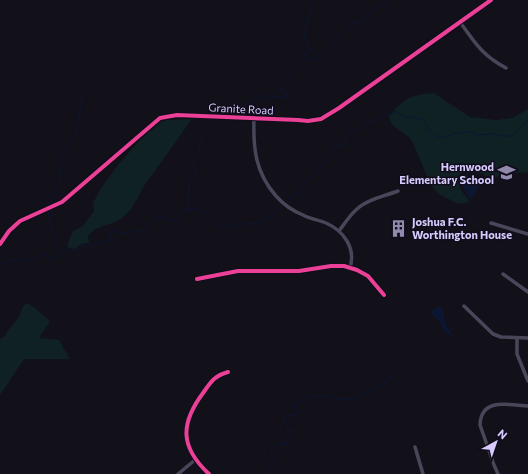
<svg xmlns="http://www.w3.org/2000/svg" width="528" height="474" viewBox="0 0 528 474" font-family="Commissioner,sans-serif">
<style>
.green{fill:#102124}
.water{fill:#0c1633}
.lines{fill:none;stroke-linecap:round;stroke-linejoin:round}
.stream{stroke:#0c1633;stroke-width:1}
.minor{stroke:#484659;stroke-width:3.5}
.cycleway-casing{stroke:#110d1c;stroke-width:6}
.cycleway{stroke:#ea4096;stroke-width:4}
.labels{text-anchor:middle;stroke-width:3;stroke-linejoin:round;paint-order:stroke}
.street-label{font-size:11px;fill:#d6cbfc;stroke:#110d1c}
.poi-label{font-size:11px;font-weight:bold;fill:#d6cbfc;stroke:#110d1c;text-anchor:end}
</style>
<rect width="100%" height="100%" fill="#121018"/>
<g class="green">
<path d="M434,93l36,24 26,3 16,-2 16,-9v63l-21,2 -17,5c-7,-7 -18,-7 -28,-7l-3,3c-2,11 3,17 10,25l-3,3 -8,1 -19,-10 -7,-7 -21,-48c-8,-8 -21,-11 -22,-23 16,-18 21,-21 45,-23z"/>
<path d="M192,119l-50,70c-6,13 -13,27 -27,33 -9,4 -21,5 -27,14l1,7 -8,1 -6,5 -8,-2 2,-7 4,-9 9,-4 12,-16 -1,-8 8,-15 17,-23 23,-26 20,-17 6,-2z"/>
<path d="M27,303l8,5 15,13 -11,17 20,2 11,19h-46l-24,36v-56l5,-3 4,-7 10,-12 4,-11z"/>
</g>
<g class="water">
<path d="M465,175l15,4v4l-8,16 -3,-1 -7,-13v-9z"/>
<path d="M440,306l4,6 1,11 10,16 -11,-8 -3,-7 -10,-11 2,-4z"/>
</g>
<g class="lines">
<g class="stream">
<path d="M306,57v-5l5,-2 -7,-13 3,-17 5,-10v-5l-3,-5"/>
<path d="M211,114l7,-5 11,2 5,-3h7l5,-4 6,-2 5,-6 3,-1 9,4 6,-3 11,2 2,-3v-1l-7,-3c-5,-11 3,-9 7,-15 5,-7 12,-12 18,-18 12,3 18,0 22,-12l10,-5c2,-8 11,-18 20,-19 2,-1 4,0 6,-1 4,-12 20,-15 30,-21"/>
<path d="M288,200l4,-4 5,-1 7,-11 9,-8 16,-18 6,-11 3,-2 6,1 3,-11 5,-4h3l9,-6 23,-10h4l4,-4 4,2 6,5 10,-1 5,3 2,-1 3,3 3,7 9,8h9l9,-4 14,-1 8,3 17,-1 9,2h10l15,-15"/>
<path d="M47,206l4,-4 8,-20 3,-25 12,-18 2,-7 6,-34 2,-5"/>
<path d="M186,209l3,-12v-16l7,-7 -3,-10 1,-4 5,-6 1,-9 3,-5 -2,-4 3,-8 6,-6v-4"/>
<path d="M48,212l2,10 2,4 6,29"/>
<path d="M0,265l6,-3 2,-2 10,1 6,-3c8,4 16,0 22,-5l5,7c12,-7 10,-11 26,-10l4,-4c9,-2 19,-2 28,-6l2,-8 3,-1c2,1 3,1 6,2 2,0 23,-2 24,-3 5,-3 6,-9 11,-12 7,-4 14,5 23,1 5,-2 4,-10 11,-10 7,0 17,4 23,7l6,12 3,-1 4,-3 6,4 17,-5 7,1 6,-2 20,-14"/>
<path d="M269,474v-3l7,-12 -1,-3 -4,-4 1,-5 9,-4 6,2 -2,-7 6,-3 1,-2 -1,-3 -1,2 -3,-3 1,-3 -4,-5v-3c5,-4 11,-2 16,-6l-6,-4 1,-4 15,-8 9,1 10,-1 12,4 9,-1 13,-4 9,-6 5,-1 9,-6 3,-4 4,-1 5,-3"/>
</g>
<g class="minor">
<path d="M460,22c15,21 22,33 46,46"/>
<path d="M254,118c-1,30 1,54 22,78 7,8 17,15 27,19 7,4 16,5 23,8 18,8 30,25 24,45"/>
<path d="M491,223l37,11"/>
<path d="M339,231c6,-8 11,-16 18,-22 11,-10 28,-13 41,-18"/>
<path d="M0,244l9,-13 11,-10 42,-19 98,-84 17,-3 121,5 10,1 13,-2 18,-11 152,-108"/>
<path d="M503,274l25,18"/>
<path d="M197,279l41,-8h61l32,-5h13l13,4 11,6 16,19"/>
<path d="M464,306l29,28 8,3 27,1"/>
<path d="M517,338v16l11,27"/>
<path d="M415,447l8,27"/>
<path d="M178,474l17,-14"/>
<path d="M209,474c-29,-27 -29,-50 -6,-81 8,-11 11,-17 25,-21"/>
<path d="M498,474l-4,-9 -14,-40c1,-28 29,-20 48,-19"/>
</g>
<defs>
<g id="cycleway">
<path d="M0,244l9,-13 11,-10 42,-19 98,-84 17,-3 121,5 10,1 13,-2 18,-11 152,-108"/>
<path d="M197,279l41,-8h61l32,-5h13l13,4 11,6 16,19"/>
<path d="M209,474c-29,-27 -29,-50 -6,-81 8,-11 11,-17 25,-21"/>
</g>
</defs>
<use href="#cycleway" class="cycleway-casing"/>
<use href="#cycleway" class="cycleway"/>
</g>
<defs>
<symbol id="school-bare" viewBox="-9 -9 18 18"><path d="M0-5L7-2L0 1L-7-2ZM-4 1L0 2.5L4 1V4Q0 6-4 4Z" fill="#918aac" stroke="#110d1c" stroke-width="2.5" paint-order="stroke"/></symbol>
<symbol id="building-bare" viewBox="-9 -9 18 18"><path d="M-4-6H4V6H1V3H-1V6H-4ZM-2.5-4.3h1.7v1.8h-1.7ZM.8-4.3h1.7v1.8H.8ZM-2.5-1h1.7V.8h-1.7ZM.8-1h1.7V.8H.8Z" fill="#918aac" stroke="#110d1c" stroke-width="2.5" paint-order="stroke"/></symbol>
</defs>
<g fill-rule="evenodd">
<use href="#school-bare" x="494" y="160" width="25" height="25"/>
<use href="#building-bare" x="386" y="216" width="25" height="25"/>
</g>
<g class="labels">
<g class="street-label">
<text transform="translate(241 109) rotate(3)" y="4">Granite Road</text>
</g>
<g class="poi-label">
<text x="494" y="171">Hernwood<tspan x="494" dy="13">Elementary School</tspan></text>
<text x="412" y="226" text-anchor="start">Joshua F.C.<tspan x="412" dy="13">Worthington House</tspan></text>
</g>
</g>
<g transform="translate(496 442) rotate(40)" stroke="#110d1c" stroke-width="3" paint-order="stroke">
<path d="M0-3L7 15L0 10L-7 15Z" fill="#d6cbfc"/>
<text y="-6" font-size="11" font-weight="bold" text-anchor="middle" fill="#d6cbfc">N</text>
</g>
</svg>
